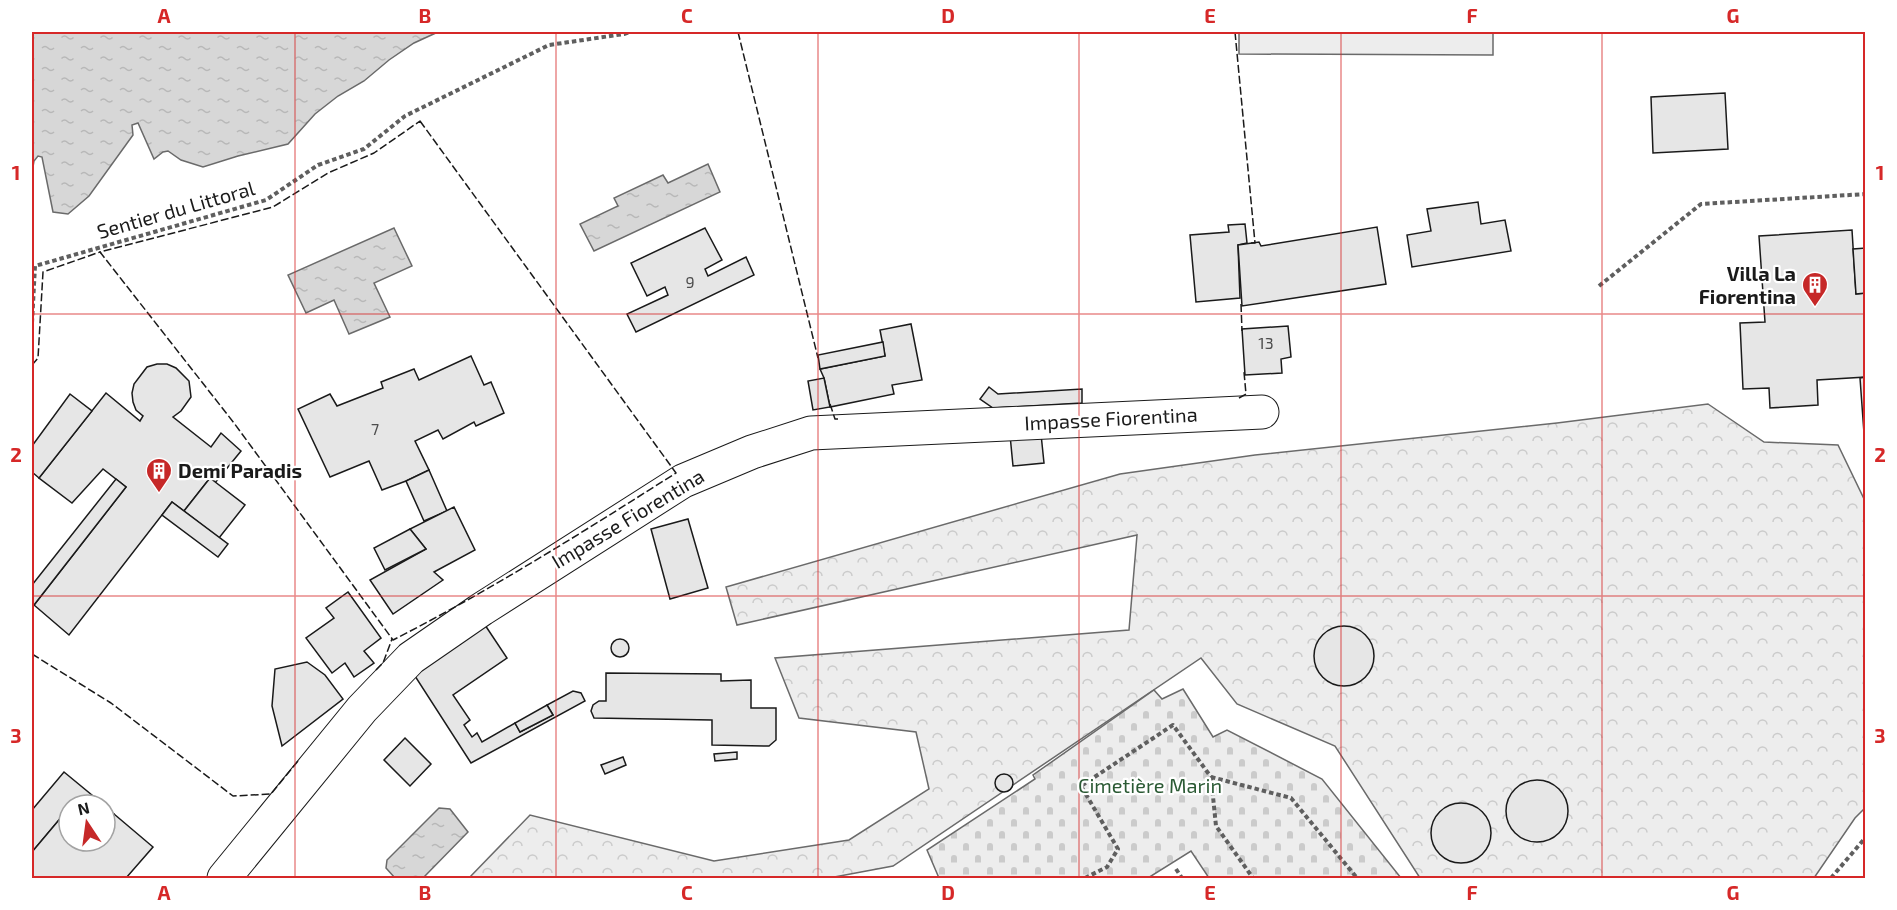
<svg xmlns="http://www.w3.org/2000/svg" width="1897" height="910" viewBox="0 0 1897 910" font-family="'Exo 2',sans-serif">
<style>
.forest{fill:url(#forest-crowns);stroke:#6a6a6a;stroke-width:1.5}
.cemetery{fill:url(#cemetery-stones);stroke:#6a6a6a;stroke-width:1.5}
.built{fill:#ededed;stroke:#6a6a6a;stroke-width:1.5}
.water{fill:url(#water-ripples);stroke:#6a6a6a;stroke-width:1.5}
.building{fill:#e6e6e6;stroke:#1a1a1a;stroke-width:1.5}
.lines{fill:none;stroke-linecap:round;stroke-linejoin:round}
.minor-casing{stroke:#1a1a1a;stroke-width:35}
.path{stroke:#5f5f5f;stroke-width:4;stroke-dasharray:4.5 3;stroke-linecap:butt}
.minor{stroke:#fff;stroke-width:33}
.fence{stroke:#1a1a1a;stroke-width:1.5;stroke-dasharray:8 3;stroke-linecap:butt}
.grid{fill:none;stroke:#d62828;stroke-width:1.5;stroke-opacity:0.55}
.labels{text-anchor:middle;stroke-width:4.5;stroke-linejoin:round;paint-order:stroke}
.number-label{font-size:16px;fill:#4d4d4d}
.street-label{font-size:20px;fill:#1a1a1a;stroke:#fff}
.poi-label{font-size:20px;font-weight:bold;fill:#1a1a1a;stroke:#fff;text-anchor:end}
.park-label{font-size:20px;fill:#2b5a34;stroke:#fff}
.neatline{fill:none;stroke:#d62828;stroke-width:2}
.grid-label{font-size:20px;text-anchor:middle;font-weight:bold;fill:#d62828}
</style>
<defs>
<pattern id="forest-crowns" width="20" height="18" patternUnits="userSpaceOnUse" patternTransform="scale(1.5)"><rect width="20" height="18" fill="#ededed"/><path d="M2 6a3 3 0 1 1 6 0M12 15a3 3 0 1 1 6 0" fill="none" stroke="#cbcbcb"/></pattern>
<pattern id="cemetery-stones" width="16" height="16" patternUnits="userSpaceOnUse" patternTransform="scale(1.5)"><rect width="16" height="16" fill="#ededed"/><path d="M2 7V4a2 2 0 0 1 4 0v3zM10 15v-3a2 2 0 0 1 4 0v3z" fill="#cbcbcb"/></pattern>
<pattern id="water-ripples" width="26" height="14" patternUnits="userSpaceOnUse" patternTransform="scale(1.5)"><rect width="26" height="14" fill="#d7d7d7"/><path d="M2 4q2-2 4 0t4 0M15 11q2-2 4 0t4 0" fill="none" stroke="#b8b8b8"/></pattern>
</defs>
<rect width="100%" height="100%" fill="#fff"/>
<path class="forest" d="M1708,404l56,38 74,3 27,56v307l-10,10 -41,60h-394l-85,-132 -98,-42 -36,-46 -308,208 -64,12h-360l61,-63 184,46 135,-21 80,-51 -13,-57 -117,-14 -24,-60 354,-28 8,-95 -400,90 -11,-38 394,-113 135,-19 302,-32z"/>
<path class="cemetery" d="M1183,689l30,48 14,-7 95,49 79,99h-192l-18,-27 -43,27h-209l-12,-28 108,-71 -2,-4 121,-85 8,9z"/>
<path class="built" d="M1239,32h254v23l-254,-1z"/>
<g class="water">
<path d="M32,32h406l-24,11 -25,17 -25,21 -26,15 -23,18 -27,30 -50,12 -35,11 -22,-7 -13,-9 -5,1 -9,7 -16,-36 -6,2 1,10 -44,61 -21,18 -15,-2 -11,-55 -4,-1 -4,5 -2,12z"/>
<path d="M708,164l12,28 -126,59 -14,-27 38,-18 -4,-8 49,-23 5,8z"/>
<path d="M394,228l18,38 -38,17 16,34 -41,17 -15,-34 -28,13 -18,-38z"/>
<path d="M439,808l11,1 18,23 -45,46h-28l-9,-10 1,-8z"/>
</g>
<g class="building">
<path d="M1725,93l3,56 -75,4 -2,-56z"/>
<path d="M1478,202l3,22 24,-4 6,31 -99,16 -5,-32 24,-4 -4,-22z"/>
<path d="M1245,224l2,19 -9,2 2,53 -44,4 -6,-67 39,-3 -1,-7z"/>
<path d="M1377,227l9,57 -144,22 -4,-61 21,-3 2,4z"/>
<path d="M705,228l17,32 -17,9 3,7 38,-19 8,18 -118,57 -9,-18 41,-19 -3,-8 -18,9 -16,-33z"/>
<path d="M1852,230l4,64 10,-1v84l-49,3 1,25 -48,3 -1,-20 -26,1 -3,-66 25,-1 -6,-86z"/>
<path d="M1866,248v45l-10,1 -3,-45z"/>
<path d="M911,324l11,56 -30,5 2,9 -64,13 -6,-29 -4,-9 65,-13 -5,-26z"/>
<path d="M1288,326l3,31 -10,2 1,14 -37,2 -3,-46z"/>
<path d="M883,342l2,14 -65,13 -2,-14z"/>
<path d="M471,356l13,29 7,-3 13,31 -28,13 -2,-4 -31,17 -5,-9 -23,11 14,29 -23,11 -24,9 -13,-29 -39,16 -32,-68 32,-15 7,12 46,-18 -2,-6 33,-13 5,11z"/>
<path d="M157,364h10l9,4 13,13 2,16 -10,14 -8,6 38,30 10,-14 20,18 -26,32 -5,-5 -26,33 -12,-9 -103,133 -35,-30 92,-118 -23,-18 -31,34 -33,-25 67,-85 34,28 3,-5 -7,-6 -3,-8 -1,-9 2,-9 13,-17z"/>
<path d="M1866,377v84l-6,-83z"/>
<path d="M824,378l6,29 -17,3 -5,-29z"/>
<path d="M989,387l9,7 84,-5v14l-89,5 -13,-9z"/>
<path d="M70,394l22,17 -53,67 -7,-6v-26z"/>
<path d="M1041,434l3,29 -31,3 -3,-31z"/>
<path d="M429,470l18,41 -23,10 -18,-40z"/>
<path d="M210,478l35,27 -26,33 -35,-27z"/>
<path d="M116,479l10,8 -92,118 -2,-2v-18z"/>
<path d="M172,502l56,42 -10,13 -56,-42z"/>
<path d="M454,507l21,43 -41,22 9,8 -50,34 -23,-34 56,-31 -16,-20z"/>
<path d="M688,519l20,69 -38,11 -19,-70z"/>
<path d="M410,529l16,20 -41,21 -11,-22z"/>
<path d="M348,592l33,46 -17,13 10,12 -20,14 -9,-14 -13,10 -26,-35 28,-20 -8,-10z"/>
<path d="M485,625l22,33 -54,37 17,25 -6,5 8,12 5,-4 5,9 33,-19 5,9 33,-17 -6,-10 26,-14 8,2 4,8 -114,62 -58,-90z"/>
<circle cx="1344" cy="656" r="30"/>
<circle cx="620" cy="648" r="9"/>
<path d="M307,662l18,13 18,24 -61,47 -10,-40 3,-37z"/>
<path d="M606,673l115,1v7l30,-1v28h25v32l-7,6 -57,-1v-25l-118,-2 -3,-7 2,-6 6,-4h7z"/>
<path d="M547,705l6,10 -33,17 -5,-9z"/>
<path d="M405,738l26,26 -21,22 -26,-26z"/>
<path d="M737,752v7l-22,2 -1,-7z"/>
<path d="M623,757l3,8 -21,9 -4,-9z"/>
<path d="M64,772l40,33h-24l-5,-4 -6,4v3l-37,44v-42z"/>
<circle cx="1004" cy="783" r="9"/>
<circle cx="1537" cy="811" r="31"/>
<circle cx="1461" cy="833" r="30"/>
<path d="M105,806l9,8 -9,11z"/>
<path d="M69,808v33h36v-16l9,-11 39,33 -27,31h-94v-26z"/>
</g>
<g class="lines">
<defs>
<path id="minor" d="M224,878l138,-169 49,-51 71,-49 201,-128 69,-29 59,-19 451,-21"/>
</defs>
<use href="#minor" class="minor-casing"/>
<g class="path">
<path d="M1599,286l102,-82 165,-10"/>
<path d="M32,323l3,-57 231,-66 52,-35 46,-16 41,-33 144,-71 75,-11 6,-2"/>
<path d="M1211,777l80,21 66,80"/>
<path d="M1176,869l6,9"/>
<path d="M1085,878l22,-11 11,-18 -37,-63 92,-61 38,52 5,49 37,52"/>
<path d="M1831,878l35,-41"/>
</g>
<use href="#minor" class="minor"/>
<g class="fence">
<path d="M738,32l80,326"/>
<path d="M1235,32l20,211h-4"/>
<path d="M420,121l256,352c-93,59 -185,117 -283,167l-159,-217 -134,-171 173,-45 55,-34 46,-20z"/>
<path d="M1241,304l1,27"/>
<path d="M32,365l6,-7 5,-86 57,-20 1,1"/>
<path d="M1239,398l7,-4 -2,-22"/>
<path d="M830,404l5,15h3"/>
<path d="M32,654l79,49 122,93 38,-2 27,-33"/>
<path d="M376,670l7,-7 9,-24"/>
</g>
</g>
<path class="grid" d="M295,32v846M556,32v846M818,32v846M1079,32v846M1341,32v846M1602,32v846M32,314h1834M32,596h1834"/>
<defs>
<symbol id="building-pin" viewBox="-11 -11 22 30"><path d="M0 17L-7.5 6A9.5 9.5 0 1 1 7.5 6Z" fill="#c62828" stroke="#fff"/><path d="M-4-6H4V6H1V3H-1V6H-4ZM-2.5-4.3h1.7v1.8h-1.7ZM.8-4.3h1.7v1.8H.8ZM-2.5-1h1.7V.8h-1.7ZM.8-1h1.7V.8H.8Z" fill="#fff"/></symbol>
</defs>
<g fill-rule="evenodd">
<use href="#building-pin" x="1800" y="270" width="30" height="40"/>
<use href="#building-pin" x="144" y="456" width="30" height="40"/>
</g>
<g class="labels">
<g class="number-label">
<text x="690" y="288">9</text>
<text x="1266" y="349">13</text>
<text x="375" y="435">7</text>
</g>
<g class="street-label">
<text transform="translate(176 210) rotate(-16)" y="7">Sentier du Littoral</text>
<text transform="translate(1111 419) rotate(-3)" y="7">Impasse Fiorentina</text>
<text transform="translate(628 519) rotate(-31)" y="7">Impasse Fiorentina</text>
</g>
<g class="poi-label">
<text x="1796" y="281">Villa La<tspan x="1796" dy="23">Fiorentina</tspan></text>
<text x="178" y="478" text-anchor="start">Demi Paradis</text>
</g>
<g class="park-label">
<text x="1150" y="793">Cimetière Marin</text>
</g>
</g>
<rect width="1897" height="910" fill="none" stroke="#ffffff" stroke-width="66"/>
<g transform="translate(87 823) rotate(347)"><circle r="28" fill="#ffffff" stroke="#a3a3a3" stroke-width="1.5"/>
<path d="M0-4.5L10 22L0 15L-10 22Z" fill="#c62828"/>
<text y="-9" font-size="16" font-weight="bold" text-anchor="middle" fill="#1a1a1a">N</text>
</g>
<rect x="33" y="33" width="1831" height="844" class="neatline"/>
<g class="grid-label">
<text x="164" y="23">A</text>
<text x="425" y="23">B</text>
<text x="687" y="23">C</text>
<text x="948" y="23">D</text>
<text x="1210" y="23">E</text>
<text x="1472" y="23">F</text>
<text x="1733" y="23">G</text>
<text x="16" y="180">1</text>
<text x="1880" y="180">1</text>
<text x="16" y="462">2</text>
<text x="1880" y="462">2</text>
<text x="16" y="743">3</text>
<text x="1880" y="743">3</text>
<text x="164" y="900">A</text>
<text x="425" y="900">B</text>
<text x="687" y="900">C</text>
<text x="948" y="900">D</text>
<text x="1210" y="900">E</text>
<text x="1472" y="900">F</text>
<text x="1733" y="900">G</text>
</g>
</svg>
